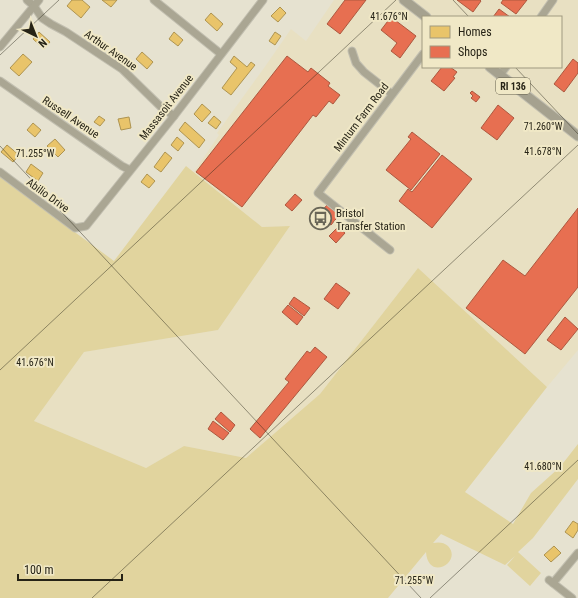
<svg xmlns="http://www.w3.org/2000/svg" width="578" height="598" viewBox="0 0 578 598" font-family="'Roboto Condensed',sans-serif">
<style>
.built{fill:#e8e0c2;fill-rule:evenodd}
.green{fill:#e1d49e}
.homes{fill:#e9c46a;stroke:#ae9451}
.shops{fill:#e76f51;stroke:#ad583f}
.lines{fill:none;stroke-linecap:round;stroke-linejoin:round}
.minor-casing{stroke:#c2bfb0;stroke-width:9}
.major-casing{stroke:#c2bfb0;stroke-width:11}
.minor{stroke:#aaa693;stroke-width:7}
.major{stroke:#a5a18f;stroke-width:9}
.ticks{fill:none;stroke:#262316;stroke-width:1;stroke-opacity:0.45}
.labels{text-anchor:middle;stroke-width:4;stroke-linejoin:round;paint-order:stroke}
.shield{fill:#f0e8c6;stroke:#635e4b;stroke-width:1}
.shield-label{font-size:10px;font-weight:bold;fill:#262316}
.street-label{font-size:11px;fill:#262316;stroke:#f0e8c6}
.poi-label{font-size:11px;fill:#262316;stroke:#f0e8c6;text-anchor:start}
.ticks-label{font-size:10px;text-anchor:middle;fill:#262316;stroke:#f0e8c6;stroke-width:4;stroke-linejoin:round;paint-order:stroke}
</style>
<rect width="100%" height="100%" fill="#e6e2d0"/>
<path class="built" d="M334,0h244v350l-31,37 -129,-119 -98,126 -74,64 -62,-12 -38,22 -112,-47 50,-69 134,-22 72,-104 -28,1 -68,-55 25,-37 -2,-2 47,-65 27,-39 15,12zM423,17h138v50h-138z"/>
<path class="green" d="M186,166l76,61 28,-1 -72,104 -134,22 -50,69 112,47 38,-22 62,12 74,-64 98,-126 129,119 -82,105 48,32 18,-31 29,-26 18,-23v35l-45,59 -15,14 23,21 -11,13 -23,-21 8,-9 -10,9 -64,-31 -8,9c5,-1 11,-1 15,3 15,16 -20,36 -22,6l-38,46h-388v-421l114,84z"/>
<g class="homes">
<path d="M72,0h10l8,7 -9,11 -14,-12z"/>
<path d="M102,0h15l-6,7z"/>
<path d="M280,7l6,6 -8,9 -7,-6z"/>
<path d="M211,13l12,11 -6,7 -12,-11z"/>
<path d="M39,32l11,10 -6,7 -11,-10z"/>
<path d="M174,32l9,8 -5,6 -9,-7z"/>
<path d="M275,32l6,4 -6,9 -6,-4z"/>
<path d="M142,52l11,10 -6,7 -11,-10z"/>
<path d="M23,54l9,8 -13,14 -9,-8z"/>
<path d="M234,56l13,11 4,-5 4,3 -24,30 -9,-7 15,-20 -7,-6z"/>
<path d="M202,104l9,8 -9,10 -8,-8z"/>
<path d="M99,116l6,4 -5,6 -6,-4z"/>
<path d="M214,116l7,6 -5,7 -8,-6z"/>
<path d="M129,117l2,11 -10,2 -3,-11z"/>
<path d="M185,122l20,18 -6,8 -20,-18z"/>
<path d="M33,123l8,7 -6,7 -8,-7z"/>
<path d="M177,137l7,6 -6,8 -7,-6z"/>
<path d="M55,139l10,11 -7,7 -11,-11z"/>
<path d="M7,145l12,10 -6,7 -12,-10z"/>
<path d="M165,152l7,6 -11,14 -7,-5z"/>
<path d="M31,164l12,9 -5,8 -12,-9z"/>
<path d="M147,174l8,7 -6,7 -8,-6z"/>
<path d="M573,521l5,3v6l-5,8 -8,-6z"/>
<path d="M554,546l7,7 -10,9 -7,-7z"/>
</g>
<g class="shops">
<path d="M345,0h21l-26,34 -13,-10z"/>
<path d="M457,0h23l1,1 -8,11z"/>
<path d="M503,0h24l-11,14 -15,-11z"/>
<path d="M499,9l11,8h-17z"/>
<path d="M391,17l25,19 -16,22 -9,-7 6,-8 -16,-13z"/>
<path d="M287,56l21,16 3,-4 19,15 -2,3 12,9 -7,9 -4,-3 -13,16 -3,-2 -71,92 -46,-35z"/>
<path d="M573,59l5,4v10l-14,19 -10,-8z"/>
<path d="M442,67h8l7,5 -4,5 2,1 -11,13 -13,-10z"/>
<path d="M472,91l8,6 -4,5 -5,-4 2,-2 -3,-3z"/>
<path d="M498,105l16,13 -17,22 -16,-12z"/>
<path d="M412,132l28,22 -29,36 -25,-20 25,-31 -3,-2z"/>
<path d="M442,155l30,24 -40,49 -33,-27 9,-12 4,3z"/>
<path d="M295,194l7,6 -10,11 -7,-6z"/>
<path d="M327,205l12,10 -8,10 -5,-3 -4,5 -8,-7z"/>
<path d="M578,208v79l-53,67 -59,-46 37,-48 22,16z"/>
<path d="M338,227l7,6 -9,10 -7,-7z"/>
<path d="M336,283l14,10 -12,16 -14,-10z"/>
<path d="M294,297l16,11 -6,8 -15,-12z"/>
<path d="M288,305l15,12 -6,8 -15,-13z"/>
<path d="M565,317l13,12 -17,21 -14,-10z"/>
<path d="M315,347l12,10 -67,81 -10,-9 39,-47 -4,-3 22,-28 3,2z"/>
<path d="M221,412l14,13 -5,7 -15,-13z"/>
<path d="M213,421l16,12 -6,7 -15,-11z"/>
</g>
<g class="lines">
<defs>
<g id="minor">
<path d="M27,0l7,6 8,12 9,6 15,8 56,37 39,38 13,9"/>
<path d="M154,0l67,54"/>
<path d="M541,17l12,-17"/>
<path d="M0,47l39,-47"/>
<path d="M352,51l4,12 8,9 28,22"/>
<path d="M500,75l6,-8"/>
<path d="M0,81l122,85 8,4"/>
<path d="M0,172l75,56 11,-2 88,-110 89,-116"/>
<path d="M390,250l-72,-57 105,-139"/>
<path d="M549,580l23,18"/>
<path d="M553,583l25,-30"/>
</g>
<g id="major">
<path d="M404,0l22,17"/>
<path d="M490,67l88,69"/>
</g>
</defs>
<use href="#minor" class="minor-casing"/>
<use href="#major" class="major-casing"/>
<use href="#minor" class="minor"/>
<use href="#major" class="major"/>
</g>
<path class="ticks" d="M453,0l16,17M0,55l59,-55M515,67l63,67M0,146l421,452M0,370l396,-370M92,598l486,-453M430,598l148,-138"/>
<defs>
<symbol id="bus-ring" viewBox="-11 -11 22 22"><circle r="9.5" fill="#f0e8c6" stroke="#696657" stroke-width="1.5"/><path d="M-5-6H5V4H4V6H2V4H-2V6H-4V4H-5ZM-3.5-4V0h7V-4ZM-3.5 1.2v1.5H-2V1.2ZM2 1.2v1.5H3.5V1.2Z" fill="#696657"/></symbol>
</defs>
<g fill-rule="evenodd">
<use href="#bus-ring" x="308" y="206" width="25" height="25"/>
</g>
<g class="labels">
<rect class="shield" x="496" y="78" width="34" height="16" rx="3"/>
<g class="shield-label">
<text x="513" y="90">RI 136</text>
</g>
<g class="street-label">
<text transform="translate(111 50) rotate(35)" y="4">Arthur Avenue</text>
<text transform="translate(166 107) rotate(-52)" y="4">Massasoit Avenue</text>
<text transform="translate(71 117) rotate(34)" y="4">Russell Avenue</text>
<text transform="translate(361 117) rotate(-53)" y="4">Minturn Farm Road</text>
<text transform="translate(48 195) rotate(36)" y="4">Abilio Drive</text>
</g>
<g class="poi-label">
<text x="336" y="217">Bristol<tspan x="336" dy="13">Transfer Station</tspan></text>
</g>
</g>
<g class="ticks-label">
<text x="389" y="20">41.676°N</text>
<text x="543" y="130">71.260°W</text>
<text x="543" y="155">41.678°N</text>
<text x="35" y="157">71.255°W</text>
<text x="35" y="366">41.676°N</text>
<text x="543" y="470">41.680°N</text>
<text x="414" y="584">71.255°W</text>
</g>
<rect x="422" y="16" width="140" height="52" fill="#f0e8c6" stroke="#9f9980"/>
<rect x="430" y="26" width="20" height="12" fill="#e9c46a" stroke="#9f9980"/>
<text x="458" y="36" font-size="12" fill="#262316">Homes</text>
<rect x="430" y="46" width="20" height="12" fill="#e76f51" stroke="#9f9980"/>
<text x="458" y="56" font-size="12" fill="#262316">Shops</text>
<g transform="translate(36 36) rotate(137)" stroke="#f0e8c6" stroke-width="3" paint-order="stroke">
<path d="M0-3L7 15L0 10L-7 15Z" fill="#262316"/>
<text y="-6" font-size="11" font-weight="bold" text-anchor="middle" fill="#262316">N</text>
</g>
<path d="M18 574v6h104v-6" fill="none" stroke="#262316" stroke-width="2"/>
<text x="24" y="574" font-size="12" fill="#262316" stroke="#f0e8c6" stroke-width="3" paint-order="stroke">100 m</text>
</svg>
